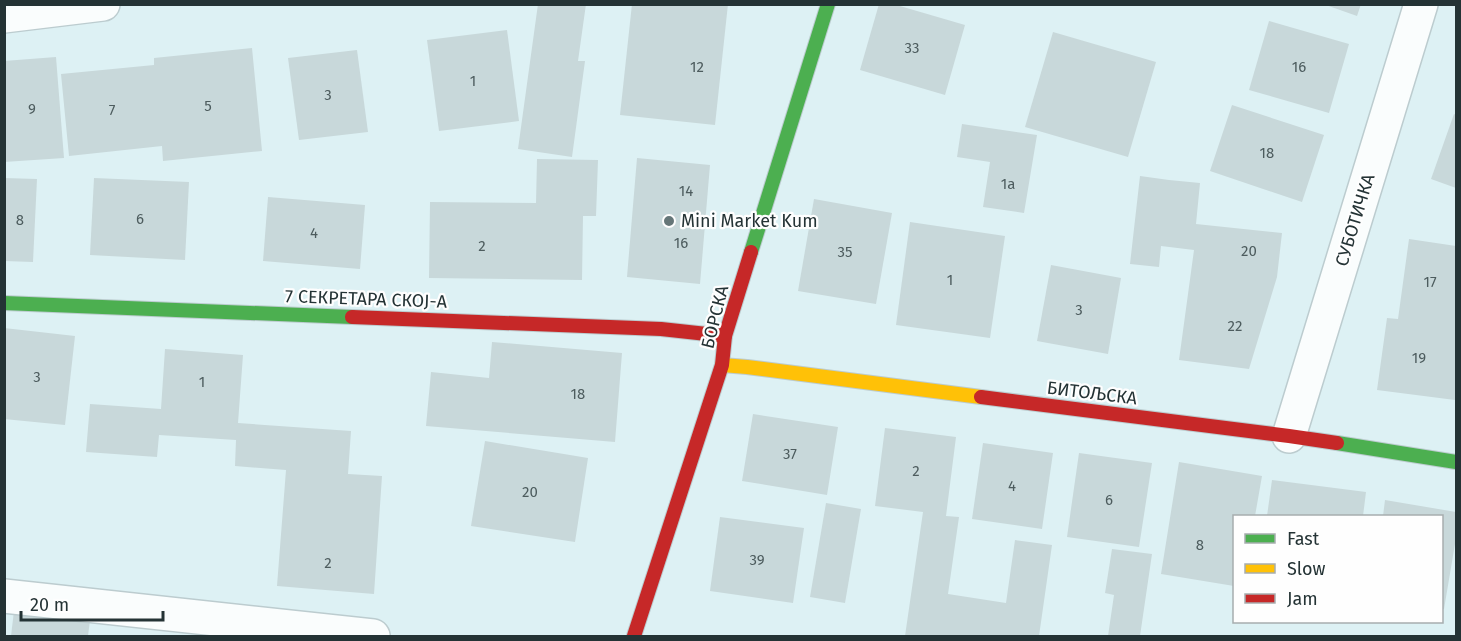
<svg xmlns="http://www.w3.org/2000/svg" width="1461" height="641" viewBox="0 0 1461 641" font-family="'Fira Sans',sans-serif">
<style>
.building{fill:#c8d8da}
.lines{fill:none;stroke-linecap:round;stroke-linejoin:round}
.street-casing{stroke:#bccccf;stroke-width:36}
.fast-casing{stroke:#bccccf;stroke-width:16}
.slow-casing{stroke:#bccccf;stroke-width:16}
.jam-casing{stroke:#bccccf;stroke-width:16}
.street{stroke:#fafdfd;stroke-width:33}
.fast{stroke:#4caf50;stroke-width:14}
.slow{stroke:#ffc107;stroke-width:14}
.jam{stroke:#c62828;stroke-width:14}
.poi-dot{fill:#657678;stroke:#fefefe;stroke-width:2}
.labels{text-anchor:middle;stroke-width:4.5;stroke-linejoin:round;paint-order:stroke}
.number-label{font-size:15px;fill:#4d5c5e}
.street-label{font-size:18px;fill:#243335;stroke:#fefefe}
.poi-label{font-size:18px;fill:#243335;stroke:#fefefe;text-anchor:start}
</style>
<rect width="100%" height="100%" fill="#ddf1f4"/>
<g class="building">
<path d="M538,4h48l-8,57h7l-13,96 -54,-8z"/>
<path d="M632,4h96l-13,121 -95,-10z"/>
<path d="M879,4h14l72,21 -20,70 -85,-25z"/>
<path d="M1323,4h38l-4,12z"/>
<path d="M1269,21l80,23 -20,69 -80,-23z"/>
<path d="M507,30l12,91 -80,10 -12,-91z"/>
<path d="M1053,32l103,30 -28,95 -103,-30z"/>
<path d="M252,48l10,103 -99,10 -1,-15 -93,10 -8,-82 93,-9v-7z"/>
<path d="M357,50l11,82 -69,8 -11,-82z"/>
<path d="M56,57l8,101 -60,4v-101z"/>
<path d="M1232,105l92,30 -22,67 -92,-31z"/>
<path d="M1454,114l2,1v73l-25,-9z"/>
<path d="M962,124l75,11 -13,78 -41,-6 7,-45 -33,-5z"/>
<path d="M637,158l73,7 -10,119 -73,-7z"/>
<path d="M537,159l61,1 -2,56h-13l-1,64 -153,-2 1,-76 106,1z"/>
<path d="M1140,176l29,4 31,3 -4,41 86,9 -5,44 -28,92 -70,-9 15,-110 -33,-4 -2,21 -29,-3z"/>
<path d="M4,178l33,1 -4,83 -29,-1z"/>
<path d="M94,178l95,4 -4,78 -95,-5z"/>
<path d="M268,197l97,8 -5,64 -97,-8z"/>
<path d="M814,199l78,14 -16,91 -78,-13z"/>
<path d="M910,222l95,14 -15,102 -94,-13z"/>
<path d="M1409,239l47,7v143l-1,11 -78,-10 10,-72 11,1z"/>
<path d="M1051,265l70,13 -13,76 -71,-13z"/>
<path d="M4,328l71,8 -10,89 -61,-6z"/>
<path d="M492,342l130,11 -7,89 -189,-16 5,-54 58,6z"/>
<path d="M165,349l78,6 -5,68 113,8 -3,43 34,2 -8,118 -97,-8 9,-116 -51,-4 1,-26 -77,-5 -2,22 -71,-5 4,-48 71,5z"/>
<path d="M753,414l85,13 -11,68 -85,-14z"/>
<path d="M885,428l71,9 -10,79 13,1 -11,77 58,9 9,-63 37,5 -13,91h-134l18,-124 -48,-6z"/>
<path d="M485,441l103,17 -13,84 -104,-16z"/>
<path d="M983,443l70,10 -11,76 -70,-10z"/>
<path d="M1079,453l73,10 -13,84 -72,-10z"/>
<path d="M1179,462l83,14 -7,40h-21v70l-73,-12z"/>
<path d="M1272,480l94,12 -3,24h-96z"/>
<path d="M1385,500l71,12v26l-12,71h-2v-93h-59z"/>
<path d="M826,503l35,6 -16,94 -35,-6z"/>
<path d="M720,517l84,11 -11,75 -83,-12z"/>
<path d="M1112,549l40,5 -12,82h-32l6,-41 -9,-2z"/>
<path d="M14,611l76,9 -2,16h-77z"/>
</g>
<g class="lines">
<defs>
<g id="street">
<path d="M4,16l99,-12"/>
<path d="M1289,436l132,-432"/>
<path d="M4,596l369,40"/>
</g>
<g id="fast">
<path d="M751,252l77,-248"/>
<path d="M4,303l348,14"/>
<path d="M1337,443l119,19"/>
</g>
<path id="slow" d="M722,365l25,2 234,30"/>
<g id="jam">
<path d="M352,317l309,12 64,7"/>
<path d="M981,397l308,39 48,7"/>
<path d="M634,636l88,-271 3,-29 26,-84"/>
</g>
</defs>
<use href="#street" class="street-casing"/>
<use href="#fast" class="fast-casing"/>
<use href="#slow" class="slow-casing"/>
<use href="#jam" class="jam-casing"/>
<use href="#street" class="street"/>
<use href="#fast" class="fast"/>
<use href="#slow" class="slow"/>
<use href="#jam" class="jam"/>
</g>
<circle class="poi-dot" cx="669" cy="221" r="6"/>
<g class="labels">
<g class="number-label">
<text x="912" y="53">33</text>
<text x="697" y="72">12</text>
<text x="1299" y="72">16</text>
<text x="473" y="86">1</text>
<text x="328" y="100">3</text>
<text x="208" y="111">5</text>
<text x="32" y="114">9</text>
<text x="112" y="115">7</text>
<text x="1267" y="158">18</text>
<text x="1008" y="189">1a</text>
<text x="686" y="196">14</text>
<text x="140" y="224">6</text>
<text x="20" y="225">8</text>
<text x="314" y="238">4</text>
<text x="681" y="248">16</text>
<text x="482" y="251">2</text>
<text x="1249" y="256">20</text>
<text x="845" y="257">35</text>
<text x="950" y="285">1</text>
<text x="1430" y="287">17</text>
<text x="1079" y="315">3</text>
<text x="1235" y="331">22</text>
<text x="1419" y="363">19</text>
<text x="37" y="382">3</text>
<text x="202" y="387">1</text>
<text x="578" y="399">18</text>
<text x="790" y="459">37</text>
<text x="916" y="476">2</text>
<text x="1012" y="491">4</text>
<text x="530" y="497">20</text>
<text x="1109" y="505">6</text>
<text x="1200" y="550">8</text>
<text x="757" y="565">39</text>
<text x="328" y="568">2</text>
</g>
<g class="street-label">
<text transform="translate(1355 220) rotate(-73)" y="6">СУБОТИЧКА</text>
<text transform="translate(366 299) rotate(2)" y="6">7 СЕКРЕТАРА СКОЈ-А</text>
<text transform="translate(715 317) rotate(-76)" y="6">БОРСКА</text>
<text transform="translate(1092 393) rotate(7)" y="6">БИТОЉСКА</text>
</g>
<g class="poi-label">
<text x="681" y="227">Mini Market Kum</text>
</g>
</g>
<rect width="1461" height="641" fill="none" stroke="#243335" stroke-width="12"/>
<rect x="1233" y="515" width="210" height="108" fill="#fefefe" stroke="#a7adae" stroke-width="1.5"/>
<rect x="1245" y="534" width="30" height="9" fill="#4caf50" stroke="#a7adae" stroke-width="1.5"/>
<text x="1287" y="545" font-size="18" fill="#243335">Fast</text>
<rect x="1245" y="564" width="30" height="9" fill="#ffc107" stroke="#a7adae" stroke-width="1.5"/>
<text x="1287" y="575" font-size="18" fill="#243335">Slow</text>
<rect x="1245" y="594" width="30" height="9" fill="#c62828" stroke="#a7adae" stroke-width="1.5"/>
<text x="1287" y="605" font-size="18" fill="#243335">Jam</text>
<path d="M21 611v9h142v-9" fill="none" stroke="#243335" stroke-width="3"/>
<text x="30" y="611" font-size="18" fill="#243335" stroke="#fefefe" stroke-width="4.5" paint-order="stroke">20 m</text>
</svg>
